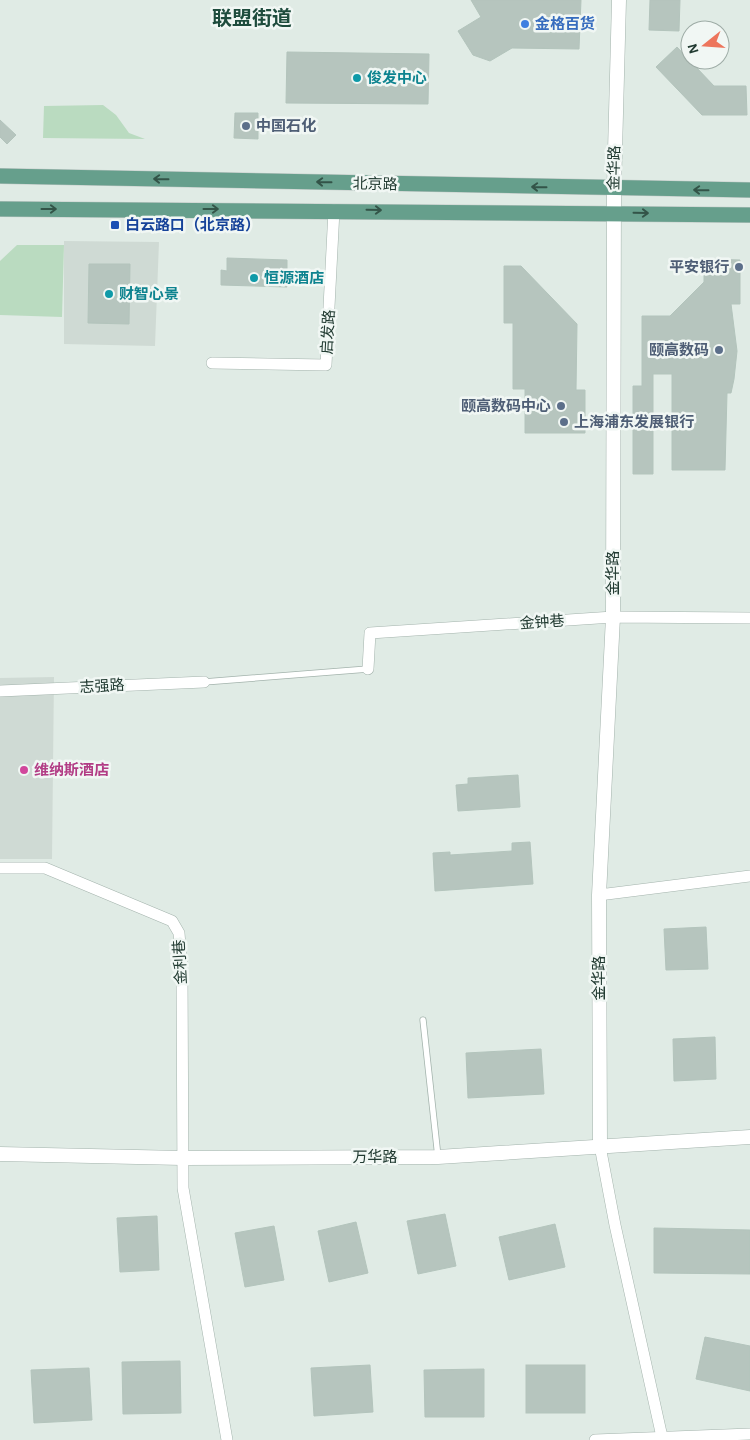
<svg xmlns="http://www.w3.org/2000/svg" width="750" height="1440" viewBox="0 0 750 1440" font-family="'Alegreya Sans','Noto Sans SC',sans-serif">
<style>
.built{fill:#cfdad4}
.grass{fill:#badbc0}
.building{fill:#b6c5be;stroke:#b3c4bc}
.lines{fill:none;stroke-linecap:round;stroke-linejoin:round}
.service-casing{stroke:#a3b3ac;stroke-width:7}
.minor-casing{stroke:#a3b3ac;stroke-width:12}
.tertiary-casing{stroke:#a3b3ac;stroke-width:15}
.primary-casing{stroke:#c1c8c6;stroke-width:16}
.service{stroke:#fff;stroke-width:5.5}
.minor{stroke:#fff;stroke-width:11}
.tertiary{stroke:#fff;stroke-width:14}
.primary{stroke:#669f8c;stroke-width:15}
.oneway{stroke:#335448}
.shop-dot{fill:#3f7fe0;stroke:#f1f7f4;stroke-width:2}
.culture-dot{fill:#0f9aa8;stroke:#f1f7f4;stroke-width:2}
.service-dot{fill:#5c6f8a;stroke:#f1f7f4;stroke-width:2}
.transit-dot{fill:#1a4fb4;stroke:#f1f7f4;stroke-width:2}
.hotel-dot{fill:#d1479c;stroke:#f1f7f4;stroke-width:2}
.labels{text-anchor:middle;stroke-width:5;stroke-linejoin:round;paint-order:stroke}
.shop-label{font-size:15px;font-weight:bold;fill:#366cbe;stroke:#f1f7f4;text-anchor:start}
.culture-label{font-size:15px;font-weight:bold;fill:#0d838f;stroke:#f1f7f4;text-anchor:start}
.service-label{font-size:15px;font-weight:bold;fill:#4e5e75;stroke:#f1f7f4;text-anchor:end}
.street-label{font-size:15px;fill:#223b32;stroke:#f1f7f4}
.transit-label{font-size:15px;font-weight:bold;fill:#164399;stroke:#f1f7f4;text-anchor:start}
.hotel-label{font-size:15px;font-weight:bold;fill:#b23c85;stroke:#f1f7f4;text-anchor:start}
.district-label{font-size:20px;font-weight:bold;fill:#1e4c3d;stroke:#f1f7f4}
</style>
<rect width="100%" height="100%" fill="#e0ebe5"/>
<g class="built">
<path d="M64,241l95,1 -4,104 -91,-2z"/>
<path d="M54,677l-2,182h-52v-181z"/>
</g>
<g class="grass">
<path d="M103,105l13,10 13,18 16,6 -102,-1 1,-32z"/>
<path d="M17,245h47l-2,72 -62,-2v-54z"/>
</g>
<g class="building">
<path d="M471,0h110l-2,49 -67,-1 -22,13 -17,-6 -15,-24 23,-14z"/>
<path d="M650,0h30l-1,31 -30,-1z"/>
<path d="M677,47l37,39h32l1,29h-45l-46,-48z"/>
<path d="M287,52l142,2 -1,50 -142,-1z"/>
<path d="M235,113h23v26l-24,-1z"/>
<path d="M0,120l16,15 -9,9 -7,-7z"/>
<path d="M227,258l60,2v27l-66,-2v-15l6,1z"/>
<path d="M704,259l36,1v44h-9l6,47 -3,28 -3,14h-4l-2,77h-53v-96h-19v100h-20v-88h9v-70h28l34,-34z"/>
<path d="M89,264h41l-1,60 -41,-1z"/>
<path d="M504,266h17l56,58 -1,66h9v43h-60v-44h-12v-66h-9z"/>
<path d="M518,775l2,32 -62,4 -2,-26 12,-1v-6z"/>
<path d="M530,842l3,42 -98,7 -2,-38 17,-1v3l62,-4v-8z"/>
<path d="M706,927l2,42 -42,1 -2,-41z"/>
<path d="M715,1037l1,42 -42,2 -1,-42z"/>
<path d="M541,1049l3,45 -76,4 -2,-45z"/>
<path d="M445,1214l11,52 -38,8 -11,-53z"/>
<path d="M157,1216l2,54 -39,2 -3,-54z"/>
<path d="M356,1222l12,51 -39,9 -11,-51z"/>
<path d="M555,1224l10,43 -56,13 -10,-43z"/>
<path d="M274,1226l10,54 -39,7 -10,-54z"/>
<path d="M654,1228l96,2v44l-96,-1z"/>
<path d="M705,1337l45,9v45l-54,-12z"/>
<path d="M180,1361l1,52 -58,1 -1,-52z"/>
<path d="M370,1365l3,47 -59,4 -3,-48z"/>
<rect x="526" y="1365" width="59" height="48"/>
<path d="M89,1368l3,52 -58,3 -3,-53z"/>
<path d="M484,1369v48h-59l-1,-47z"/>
</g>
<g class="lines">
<defs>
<g id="service">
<path d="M204,682l164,-13"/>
<path d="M423,1020l15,137"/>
</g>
<g id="minor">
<path d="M212,363l114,2 8,-155"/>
<path d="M368,669l2,-36 243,-16 137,1"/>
<path d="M0,691l204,-9"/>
<path d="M0,868h45l127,53 7,12 3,37 1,218 44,252"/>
<path d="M599,895l151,-19"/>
<path d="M600,1146l15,79 47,212"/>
<path d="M595,1440l155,-6"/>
</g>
<g id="tertiary">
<path d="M600,1146l-1,-251 14,-278 1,-428 5,-189"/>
<path d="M0,1154l182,4 256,-1 312,-20"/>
</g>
<g id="primary">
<path d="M0,176l750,14"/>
<path d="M0,209l750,6"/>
</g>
</defs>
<use href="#service" class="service-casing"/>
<use href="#minor" class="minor-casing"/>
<use href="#tertiary" class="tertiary-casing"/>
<use href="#primary" class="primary-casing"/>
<use href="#service" class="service"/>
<use href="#minor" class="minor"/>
<use href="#tertiary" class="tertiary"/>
<use href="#primary" class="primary"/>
</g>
<defs><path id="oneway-shaft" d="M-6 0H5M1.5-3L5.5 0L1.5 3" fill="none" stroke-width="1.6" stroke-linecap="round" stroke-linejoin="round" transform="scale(1.25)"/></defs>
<g class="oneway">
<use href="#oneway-shaft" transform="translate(161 179) rotate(-179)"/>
<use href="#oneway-shaft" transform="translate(324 182) rotate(-179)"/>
<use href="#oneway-shaft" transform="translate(539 187) rotate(-179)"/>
<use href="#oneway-shaft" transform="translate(701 190) rotate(-179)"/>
<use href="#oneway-shaft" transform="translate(49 209)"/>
<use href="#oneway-shaft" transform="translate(211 209)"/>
<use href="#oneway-shaft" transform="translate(374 210) rotate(1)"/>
<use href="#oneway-shaft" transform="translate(641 213) rotate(1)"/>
</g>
<circle class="shop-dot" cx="525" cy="24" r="5"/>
<g class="culture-dot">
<circle cx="357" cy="78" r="5"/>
<circle cx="254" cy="278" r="5"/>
<circle cx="109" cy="294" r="5"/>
</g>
<g class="service-dot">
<circle cx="246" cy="126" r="5"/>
<circle cx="739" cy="267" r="5"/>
<circle cx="719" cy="350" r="5"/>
<circle cx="561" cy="406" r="5"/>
<circle cx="564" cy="422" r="5"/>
</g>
<rect class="transit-dot" x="110" y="220" width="10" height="10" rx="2.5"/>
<circle class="hotel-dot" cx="24" cy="770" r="5"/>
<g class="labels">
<g class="shop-label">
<text x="535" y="29">金格百货</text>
</g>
<g class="culture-label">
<text x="367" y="83">俊发中心</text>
<text x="264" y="283">恒源酒店</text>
<text x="119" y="299">财智心景</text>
</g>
<g class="service-label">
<text x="256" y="131" text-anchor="start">中国石化</text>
<text x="729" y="272">平安银行</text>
<text x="709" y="355">颐高数码</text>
<text x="551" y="411">颐高数码中心</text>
<text x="574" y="427" text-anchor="start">上海浦东发展银行</text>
</g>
<g class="street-label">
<text transform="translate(614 168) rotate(-89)" y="5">金华路</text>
<text transform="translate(375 184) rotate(1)" y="5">北京路</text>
<text transform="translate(328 332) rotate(-87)" y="5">启发路</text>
<text transform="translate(613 573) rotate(-90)" y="5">金华路</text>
<text transform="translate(542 622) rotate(-4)" y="5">金钟巷</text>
<text transform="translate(102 686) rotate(-3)" y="5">志强路</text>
<text transform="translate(180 962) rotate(-93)" y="5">金利巷</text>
<text transform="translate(599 978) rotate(-90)" y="5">金华路</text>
<text x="375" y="1162">万华路</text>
</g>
<g class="transit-label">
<text x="125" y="230">白云路口（北京路）</text>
</g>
<g class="hotel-label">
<text x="34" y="775">维纳斯酒店</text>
</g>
<g class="district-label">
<text x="252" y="25">联盟街道</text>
</g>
</g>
<g transform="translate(705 45) rotate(253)"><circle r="24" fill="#f1f7f4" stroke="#9eaca6"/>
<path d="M0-4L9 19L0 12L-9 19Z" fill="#ed755c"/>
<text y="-8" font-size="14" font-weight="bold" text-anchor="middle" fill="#223b32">N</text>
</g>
</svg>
